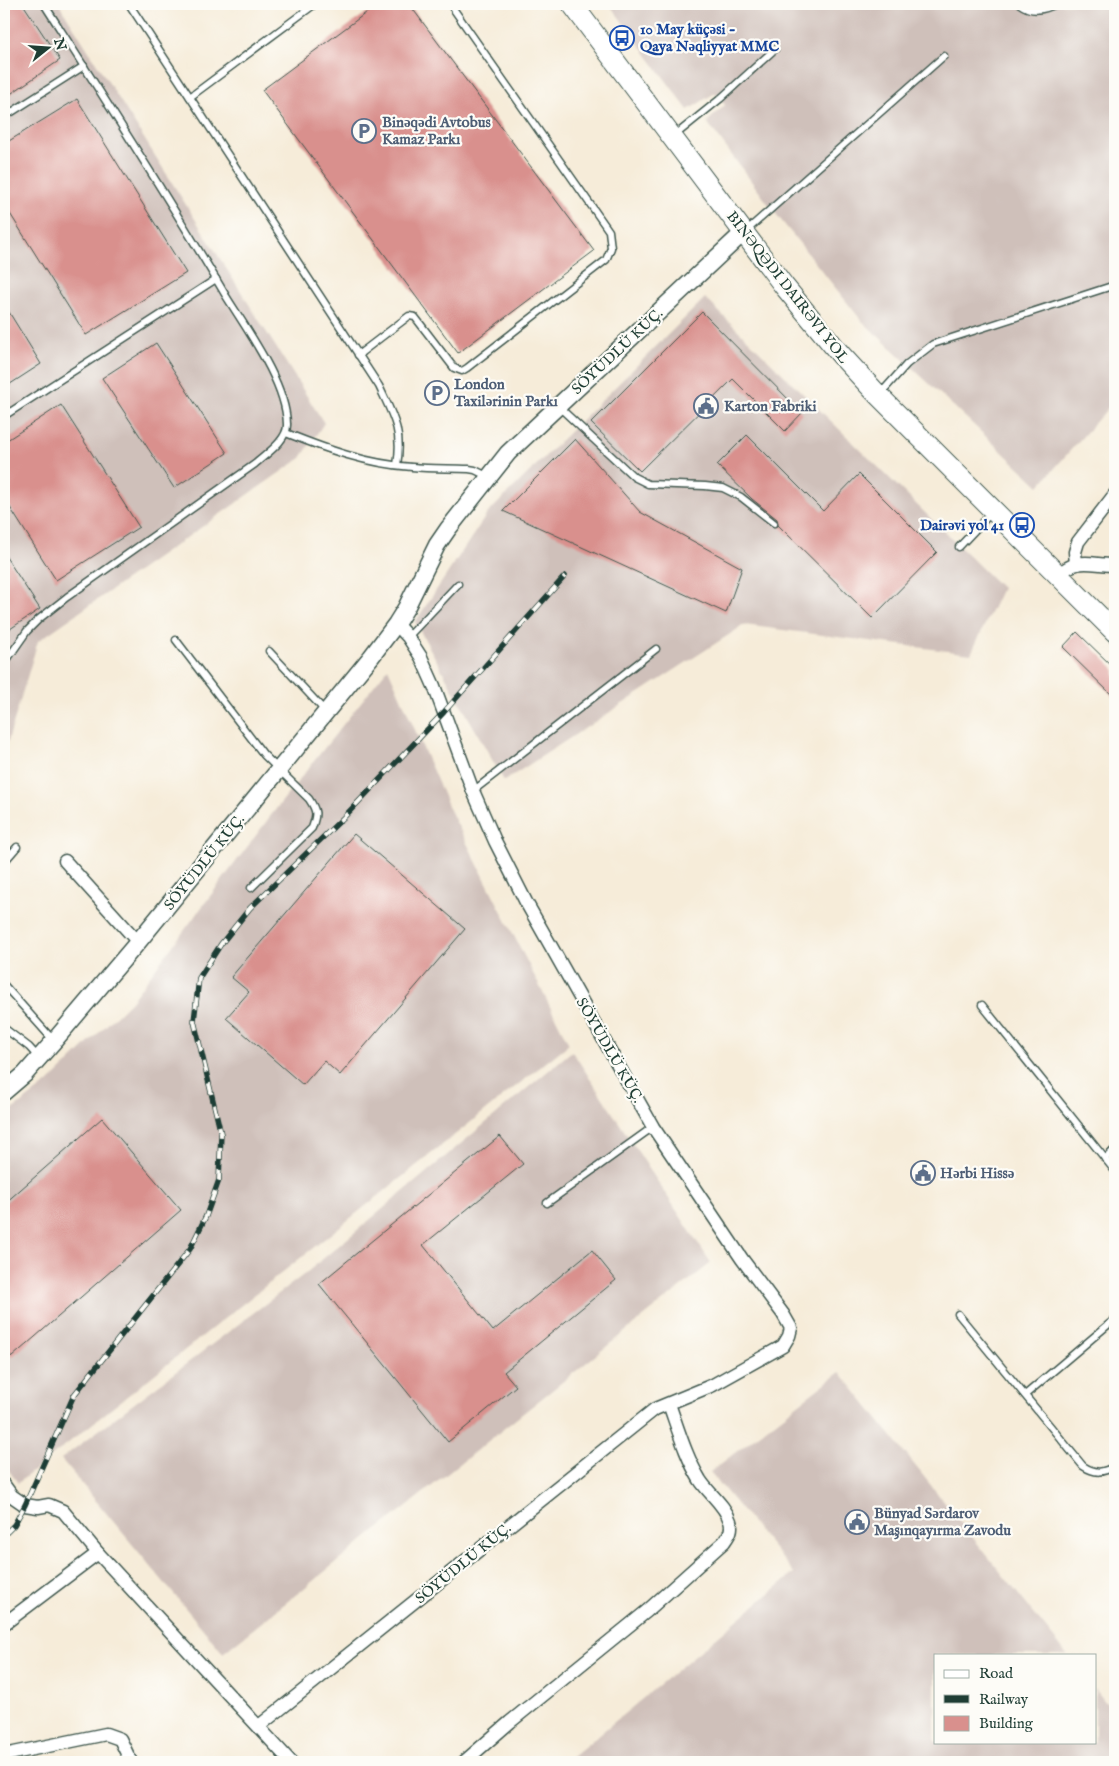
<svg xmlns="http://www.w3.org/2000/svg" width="1119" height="1766" viewBox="0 0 1119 1766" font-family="'IM FELL English',serif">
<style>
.industrial{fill:#cfc0ba}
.building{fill:#d9908d}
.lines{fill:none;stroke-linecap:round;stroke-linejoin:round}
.service-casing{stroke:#3f574d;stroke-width:9}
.minor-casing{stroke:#3f574d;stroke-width:15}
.tertiary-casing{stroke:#3f574d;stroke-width:19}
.primary-casing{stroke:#3f574d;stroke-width:22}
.service{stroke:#fff;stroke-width:6}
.minor{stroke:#fff;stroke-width:12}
.tertiary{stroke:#fff;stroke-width:16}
.primary{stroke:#fff;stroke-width:20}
.rail-casing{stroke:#1f3d34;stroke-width:5.5}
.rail{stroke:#fdfcf7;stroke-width:4;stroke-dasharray:11;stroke-linecap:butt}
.labels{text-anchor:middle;stroke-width:4.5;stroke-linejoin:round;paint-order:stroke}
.transit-label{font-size:15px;font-weight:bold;fill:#164399;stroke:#fdfcf7;text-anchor:start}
.service-label{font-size:15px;font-weight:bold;fill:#4e5e75;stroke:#fdfcf7;text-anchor:start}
.street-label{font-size:15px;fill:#1f3d34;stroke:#fdfcf7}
</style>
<rect width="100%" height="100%" fill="#fdfcf7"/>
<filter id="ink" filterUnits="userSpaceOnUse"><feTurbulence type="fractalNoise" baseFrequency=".02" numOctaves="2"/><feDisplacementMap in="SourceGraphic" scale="10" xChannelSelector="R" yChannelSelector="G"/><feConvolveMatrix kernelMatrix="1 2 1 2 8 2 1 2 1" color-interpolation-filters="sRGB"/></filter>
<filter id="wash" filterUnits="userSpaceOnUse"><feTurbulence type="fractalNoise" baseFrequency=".0096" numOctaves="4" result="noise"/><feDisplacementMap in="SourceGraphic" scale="20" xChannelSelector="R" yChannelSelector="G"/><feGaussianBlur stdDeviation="1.12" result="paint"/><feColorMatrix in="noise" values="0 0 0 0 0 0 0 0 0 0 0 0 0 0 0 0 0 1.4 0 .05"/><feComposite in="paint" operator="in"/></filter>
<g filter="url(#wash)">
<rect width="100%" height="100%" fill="#f6ecd9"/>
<g class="industrial">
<path d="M4,4h55l265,419 -23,35 -263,183 -31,103 -3,1z"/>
<path d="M609,4h506v396l-76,86 -177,-165 -90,-112 -65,-87 18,-17 -10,-12 -27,17z"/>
<path d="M705,298l297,290 -31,66 -227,-29 -240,156 -89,-159 72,-108z"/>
<path d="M388,668l62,142 119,234 -551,439 -14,-19v-348l44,-33 83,-82 141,-187z"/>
<path d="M572,1051l139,212 -488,390 -162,-194 245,-186z"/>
<path d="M840,1372l227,283h-132v87h160v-53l20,25v48h-549l228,-189 -84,-101z"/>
</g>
<g id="blocks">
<g class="building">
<path d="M4,4h19l37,56 -51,35 -5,-8z"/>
<path d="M378,4h31l185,247 -136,102 -196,-263z"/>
<path d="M77,99l109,174 -100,62 -82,-131v-60z"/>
<path d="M4,304l37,60 -37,24z"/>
<path d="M702,312l100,101 -17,18 -52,-52 -93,92 -49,-48z"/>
<path d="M156,343l71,110 -53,35 -72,-110z"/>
<path d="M61,405l78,122 -83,53 -52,-82v-56z"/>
<path d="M747,435l76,76 36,-37 78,78 -65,66 -94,-93 -1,-6 -25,-20 -35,-34z"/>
<path d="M575,439l65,73 102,56 -16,45 -223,-102z"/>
<path d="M4,554l36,55 -36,24z"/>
<path d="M1077,632l38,37v29l-52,-51z"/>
<path d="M354,834l111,95 -125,146 -16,-14 -21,24 -77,-67 23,-26 -18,-15z"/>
<path d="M102,1118l79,92 -169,147 -8,-9v-144z"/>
<path d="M500,1136l23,28 -100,81 70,86 99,-81 24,30 -112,92 12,14 -68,56 -129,-158z"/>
</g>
</g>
</g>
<g filter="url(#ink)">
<use href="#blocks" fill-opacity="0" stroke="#3f574d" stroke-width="1"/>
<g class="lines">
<defs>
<g id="service">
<path d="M129,4l250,382c14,30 24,45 18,79"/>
<path d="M1020,4c12,9 24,6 36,0"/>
<path d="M190,97l125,-93"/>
<path d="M4,117l80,-51"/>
<path d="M674,136l46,-37 55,-50"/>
<path d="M746,231l198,-175"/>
<path d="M358,355l51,-39 6,1 39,51 8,3 5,-3 139,-108 5,-12 -2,-17 -159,-227"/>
<path d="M881,393l26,-29 26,-20 182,-59"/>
<path d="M559,407l75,70 14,7 57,2 18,2 18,9 33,26"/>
<path d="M4,416l212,-137"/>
<path d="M286,433c40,16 81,31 126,34 19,2 38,1 57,2l6,1 12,6"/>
<path d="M959,547l33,-35"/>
<path d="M408,637l50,-53"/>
<path d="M176,640l88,115 45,44c8,12 8,15 3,29l-61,60"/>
<path d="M269,651l56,60"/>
<path d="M4,664l23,-33 12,-12 28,-22 188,-133c11,-10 33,-24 32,-40 -1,-41 -40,-94 -61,-128 -58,-99 -120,-195 -182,-292"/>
<path d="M473,791l183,-142"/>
<path d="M4,862l13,-15"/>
<path d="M4,985l49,55"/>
<path d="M982,1005l133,166"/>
<path d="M4,1028l25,19 9,10"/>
<path d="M1105,1159l10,-10"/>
<path d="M547,1203l106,-76"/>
<path d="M958,1314l125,152c12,8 20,7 32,0"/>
<path d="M1025,1395l90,-76"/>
</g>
<g id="minor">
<path d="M1076,564l-1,-12 3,-10 37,-48"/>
<path d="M1057,576c21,-20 33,-11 58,-11"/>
<path d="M65,861l73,81"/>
<path d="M4,1485l8,11 13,9 13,2 11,-2 14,6 35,42 193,209"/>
<path d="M4,1624l94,-71"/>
<path d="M259,1726l396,-317 58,-24 70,-39 6,-10 2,-8 -8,-14 -41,-55 -89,-132 -127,-225 -31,-61 -22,-50 -39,-105 -13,-29 -13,-20 -12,-13"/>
<path d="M4,1755l102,-21 14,5 11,23"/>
<path d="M464,1762l46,-40 137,-111 77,-69c5,-7 9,-12 6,-21 -5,-16 -21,-27 -30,-41 -14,-23 -22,-51 -31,-76"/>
</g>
<path id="tertiary" d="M4,1092l21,-18 29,-33 84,-99 233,-285 25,-33 10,-16 31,-63 11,-16 60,-76 236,-221"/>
<path id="primary" d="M572,4l212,282 57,69 37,40 237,237"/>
</defs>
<use href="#service" class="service-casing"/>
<use href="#minor" class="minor-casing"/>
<use href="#tertiary" class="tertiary-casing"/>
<use href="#primary" class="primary-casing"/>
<use href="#service" class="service"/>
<use href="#minor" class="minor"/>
<use href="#tertiary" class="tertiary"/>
<use href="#primary" class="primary"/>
<defs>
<path id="rail" d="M4,1535l10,-10 11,-20 49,-110 116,-146 16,-33 13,-36 2,-46 -27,-113 5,-43 22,-34 29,-36 95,-92 99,-104 121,-136"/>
</defs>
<use href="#rail" class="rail-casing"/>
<use href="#rail" class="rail"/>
</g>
</g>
<defs>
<symbol id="bus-ring" viewBox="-11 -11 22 22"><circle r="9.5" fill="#fdfcf7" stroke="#1a4fb4" stroke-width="1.5"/><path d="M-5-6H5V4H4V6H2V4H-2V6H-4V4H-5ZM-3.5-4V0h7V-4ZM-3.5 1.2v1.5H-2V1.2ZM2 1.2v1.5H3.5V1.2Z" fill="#1a4fb4"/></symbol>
<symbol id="parking-ring" viewBox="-11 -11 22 22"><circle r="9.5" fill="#fdfcf7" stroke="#5c6f8a" stroke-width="1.5"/><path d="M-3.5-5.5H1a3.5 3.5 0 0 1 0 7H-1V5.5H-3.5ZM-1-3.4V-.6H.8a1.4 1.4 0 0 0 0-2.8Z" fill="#5c6f8a"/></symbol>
<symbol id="civic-ring" viewBox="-11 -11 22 22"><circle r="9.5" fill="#fdfcf7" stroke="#5c6f8a" stroke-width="1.5"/><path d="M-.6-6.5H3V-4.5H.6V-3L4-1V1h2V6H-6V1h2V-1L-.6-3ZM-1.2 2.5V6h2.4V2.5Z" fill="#5c6f8a"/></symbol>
</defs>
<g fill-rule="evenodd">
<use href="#bus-ring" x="608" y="24" width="28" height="28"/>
<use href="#parking-ring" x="350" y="117" width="28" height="28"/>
<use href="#parking-ring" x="423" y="379" width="28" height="28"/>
<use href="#civic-ring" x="692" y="392" width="28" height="28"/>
<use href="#bus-ring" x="1008" y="511" width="28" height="28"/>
<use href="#civic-ring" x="909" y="1159" width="28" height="28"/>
<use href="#civic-ring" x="843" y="1508" width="28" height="28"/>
</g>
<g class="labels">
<g class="transit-label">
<text x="640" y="34">10 May küçəsi -<tspan x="640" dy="17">Qaya Nəqliyyat MMC</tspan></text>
<text x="1004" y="530" text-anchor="end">Dairəvi yol 41</text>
</g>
<g class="service-label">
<text x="382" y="127">Binəqədi Avtobus<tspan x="382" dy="17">Kamaz Parkı</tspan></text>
<text x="454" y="389">London<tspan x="454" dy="17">Taxilərinin Parkı</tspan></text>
<text x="724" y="411">Karton Fabriki</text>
<text x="940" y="1178">Hərbi Hissə</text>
<text x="874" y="1518">Bünyad Sərdarov<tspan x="874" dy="17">Maşınqayırma Zavodu</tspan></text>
</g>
<g class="street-label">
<text transform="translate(788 287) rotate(52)" y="5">BINƏQƏDI DAIRƏVI YOL</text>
<text transform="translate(617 351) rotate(-43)" y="5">SÖYÜDLÜ KÜÇ.</text>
<text transform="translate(204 862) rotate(-51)" y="5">SÖYÜDLÜ KÜÇ.</text>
<text transform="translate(610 1050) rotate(60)" y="5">SÖYÜDLÜ KÜÇ.</text>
<text transform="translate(463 1563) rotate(-39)" y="5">SÖYÜDLÜ KÜÇ.</text>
</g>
</g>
<rect width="1119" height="1766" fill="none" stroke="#fdfcf7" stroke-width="20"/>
<rect x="934" y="1654" width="162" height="90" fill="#fdfcf7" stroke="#a4b0a9"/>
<rect x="944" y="1670" width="25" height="8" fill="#ffffff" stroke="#a4b0a9"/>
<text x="979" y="1678" font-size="15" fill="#1f3d34">Road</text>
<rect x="944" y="1695" width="25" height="8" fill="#1f3d34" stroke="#a4b0a9"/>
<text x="979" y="1704" font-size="15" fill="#1f3d34">Railway</text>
<rect x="944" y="1716" width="25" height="15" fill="#d9908d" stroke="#a4b0a9"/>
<text x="979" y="1728" font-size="15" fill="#1f3d34">Building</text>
<g transform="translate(48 48) rotate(73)" stroke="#fdfcf7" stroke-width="4" paint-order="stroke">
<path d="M0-4L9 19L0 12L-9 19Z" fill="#1f3d34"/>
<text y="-8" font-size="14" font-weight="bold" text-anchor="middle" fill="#1f3d34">N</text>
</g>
</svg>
